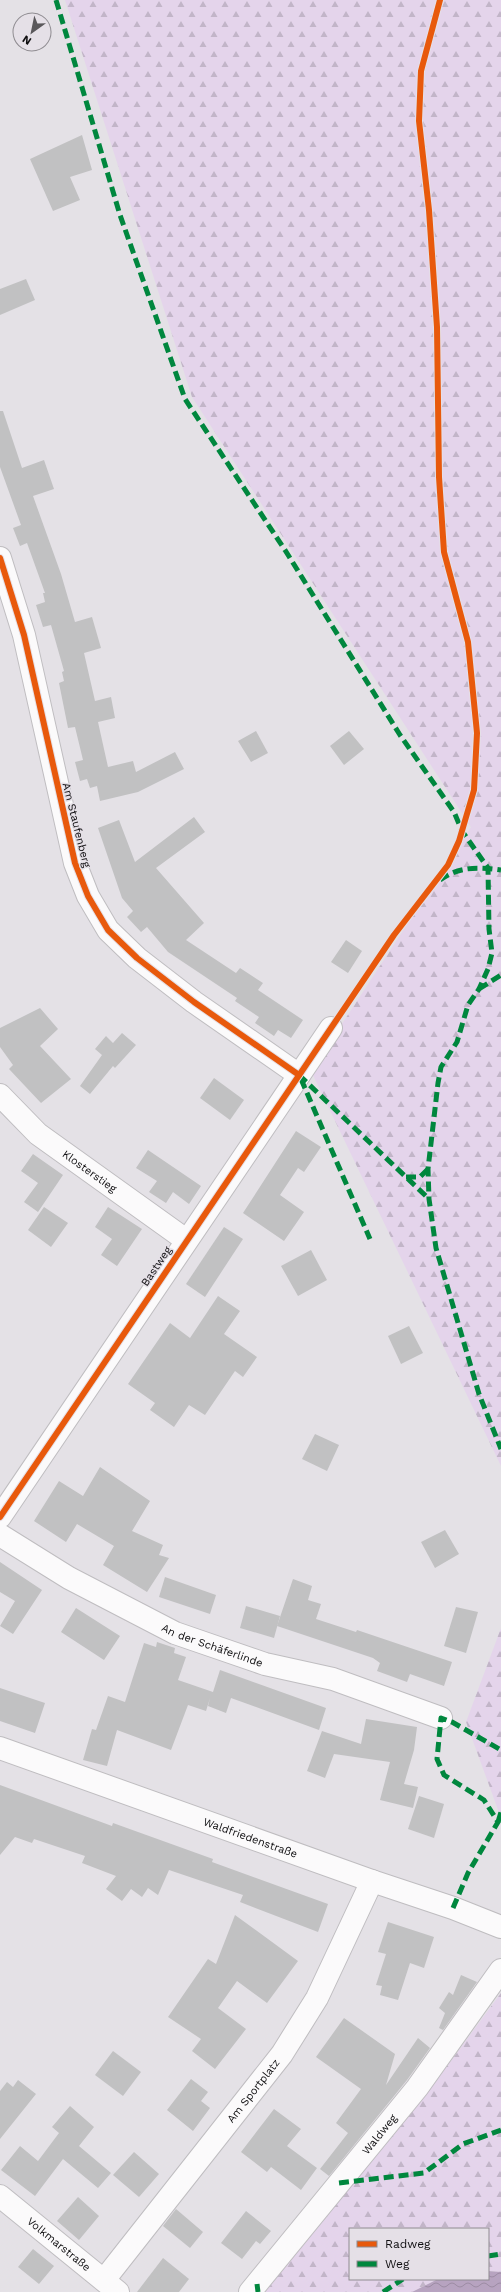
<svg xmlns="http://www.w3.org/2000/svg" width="501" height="2292" viewBox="0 0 501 2292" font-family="'Work Sans',sans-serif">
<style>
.forest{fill:url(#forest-firs)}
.water{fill:url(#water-waves)}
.building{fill:#c1c1c2}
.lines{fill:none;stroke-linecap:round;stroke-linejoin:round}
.minor-casing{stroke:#bfbdc0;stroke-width:24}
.minor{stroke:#fbfafb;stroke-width:22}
.quiet{stroke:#00873e;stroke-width:5;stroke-dasharray:10 5;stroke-linecap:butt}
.cycleway-casing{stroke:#e5e0e7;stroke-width:8}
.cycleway{stroke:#e8590c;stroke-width:6}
.labels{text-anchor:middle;stroke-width:3;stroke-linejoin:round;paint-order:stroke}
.street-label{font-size:11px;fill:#0f0e10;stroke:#e5e0e7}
</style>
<defs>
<pattern id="forest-firs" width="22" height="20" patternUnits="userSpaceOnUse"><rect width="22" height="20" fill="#e4d4eb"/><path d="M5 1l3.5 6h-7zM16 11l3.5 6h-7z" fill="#c2b5c8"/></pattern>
<pattern id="water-waves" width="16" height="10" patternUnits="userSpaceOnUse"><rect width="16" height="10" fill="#b7a3c0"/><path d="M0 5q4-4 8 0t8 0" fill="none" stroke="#9c8ba4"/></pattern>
</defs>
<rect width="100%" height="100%" fill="#e4e1e6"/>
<g class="forest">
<path d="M65,0h436v1466l-190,-395 160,-244 -279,-430z"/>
<path d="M501,1628v190l-35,-96z"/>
<path d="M501,1993v279l-13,-1v-42h-138v50h88l-26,13h-156l46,-61 123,-135z"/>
</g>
<path class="water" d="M488,2271l13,1v20h-89l26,-13h50z"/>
<g class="building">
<path d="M82,135l10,35 -22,7 10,23 -27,11 -23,-52z"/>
<path d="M26,279l9,21 -35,15v-26z"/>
<path d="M0,411h3l19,57 22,-8 10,29 -21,7 28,78 14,48 17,-5 9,31 -17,5 11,48 16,-4 4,21 -17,4 10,45 25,-6 3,11 39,-20 9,17 -46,23 -38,9 -3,-15 -7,2 -3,-9 -7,2 -5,-19 8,-2 -8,-33 -7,1 -9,-45 5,-2 -2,-9 2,-1 -13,-46 -8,2 -7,-22 9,-3 -2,-9h2l-18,-50 -7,3 -7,-18 8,-3 -21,-58z"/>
<path d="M256,731l12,22 -17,9 -13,-21z"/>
<path d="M349,731l15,18 -20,16 -14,-19z"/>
<path d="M194,817l11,15 -49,36 48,55 -18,17 50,33 4,-5 23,15 -5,7 45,30 -12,18 -13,-8 -4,6 -19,-13 4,-6 -24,-16 2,-3 -69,-46 -21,-25 -6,5 -14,-15 6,-6 -11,-13 -24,-70 21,-8 16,42z"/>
<path d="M346,940l16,11 -14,22 -17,-11z"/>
<path d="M40,1008l18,21 -18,17 31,33 -30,24 -32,-34 4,-4 -13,-18v-19z"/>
<path d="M122,1033l14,12 -21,23 -2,-2 -23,28 -10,-8 22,-31 -7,-6 11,-13 7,7z"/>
<path d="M214,1078l30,22 -14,20 -30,-22z"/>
<path d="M296,1131l25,16 -17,25 -6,-4 -18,27 24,17 -20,29 -41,-28z"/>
<path d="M148,1150l53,36 -12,18 -16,-12 -7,11 -17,-11 8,-11 -21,-13z"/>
<path d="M33,1154l30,21 -25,37 -14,-10 14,-19 -17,-12z"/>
<path d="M44,1207l24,16 -17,24 -23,-17z"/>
<path d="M108,1207l34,22 -25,37 -16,-11 11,-16 -17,-12z"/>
<path d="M224,1227l19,12 -38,58 -19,-13z"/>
<path d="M311,1250l16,30 -29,16 -17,-30z"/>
<path d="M218,1296l22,15 -16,23 33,23 -14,20 -8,-6 -30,44 -16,-10 -15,22 -24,-17 5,-7 -27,-19 42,-61 20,15z"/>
<path d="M409,1326l14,27 -22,11 -13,-28z"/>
<path d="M315,1434l24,11 -12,26 -25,-12z"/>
<path d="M100,1467l50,34 -18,30 31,14 -4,10 10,3 -22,34 -44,-27 11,-19 -37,-22 -11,18 -32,-21 25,-40 24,15z"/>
<path d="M445,1530l14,24 -24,14 -14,-26z"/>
<path d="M0,1562l42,28 -29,44 -13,-8 15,-25 -15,-9z"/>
<path d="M165,1577l51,18 -6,19 -51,-17z"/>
<path d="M293,1579l19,7 -4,14 13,4 -5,15 40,13 1,-2 95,32 -8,24 -34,-12 -3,8 -30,-11 3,-8 -7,-5 -96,-32z"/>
<path d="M246,1606l34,10 -6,22 -34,-10z"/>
<path d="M456,1607l22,5 -12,41 -22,-7z"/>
<path d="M76,1608l44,28 -16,24 -43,-28z"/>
<path d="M157,1642l18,6 -1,5 12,4 -8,23 35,12 7,-22 106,38 -7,22 -88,-32 -5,15 -18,-7 2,-8 -4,13 -18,-6 -17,45 -54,-20 -10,36 -24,-6 9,-31 4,1 12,-34 17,6 19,-59 12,4z"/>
<path d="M0,1688l45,15 -10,30 -35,-12z"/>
<path d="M366,1719l51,8 -3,23 -10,34 14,3 -5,21 -33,-8 10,-38 -56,-8 -9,24 -18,-7 15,-40 39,13z"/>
<path d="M0,1785l112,41 1,-3 100,36 -1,3 116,42 -10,28 -78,-30 3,-7 -74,-25 -11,25 -10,-7 -6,9 -11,-8 -9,12 -16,-12 10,-13 -34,-13 3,-7 -51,-17 -2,4 -17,-6 -15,18z"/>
<path d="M419,1796l25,8 -10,34 -26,-9z"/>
<path d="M235,1915l63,46 -31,42 -30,-22 -19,27 28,21 -31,40 -23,-18 9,-12 -33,-22 40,-58 8,5z"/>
<path d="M388,1922l46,15 -10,31 -14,-5 -12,37 -18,-5 2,-9 -6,-1 10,-31 -8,-2z"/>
<path d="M461,1975l16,7 -34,48 -4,-2 6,-15 -6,-5 10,-16 4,3z"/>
<path d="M344,2018l51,36 -9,31 32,-47 12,10 -23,32 -78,96 -9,-7 28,-36 -12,-10 25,-34 -45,-32z"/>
<path d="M113,2051l28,21 -18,24 -28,-21z"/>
<path d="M191,2079l17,13 -7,9 9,7 -17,23 -26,-21z"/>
<path d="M18,2080l18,14 -36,45v-48l7,-9 6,5z"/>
<path d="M70,2106l24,21 -15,19 32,27 -13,15 -35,-29 -28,37 -34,-26 19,-24 18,15 21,-28 -7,-6z"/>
<path d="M274,2109l27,20 -14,17 30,22 -16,22 -30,-23 -4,5 -26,-20z"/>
<path d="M134,2152l25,22 -20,23 -26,-22z"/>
<path d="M78,2197l21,19 -20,24 -22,-19z"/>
<path d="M176,2209l27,23 -13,16 -27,-22z"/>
<path d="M246,2211l25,20 -11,13 -4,-3 -14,18 -21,-16z"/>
<path d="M33,2249l21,17 -15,18 -21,-17z"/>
<path d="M163,2258l26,21 -10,13h-42z"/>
</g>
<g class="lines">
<defs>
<g id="minor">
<path d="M0,558l24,77 51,228 13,33 20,34 29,28 57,44 105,73"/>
<path id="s1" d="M0,1095l38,39 148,106"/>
<path d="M0,1517l331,-489"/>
<path id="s2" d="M0,1535l69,43 106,55 90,31 68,15 108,39"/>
<path id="s3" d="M0,1748l372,133 81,27 48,19"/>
<path id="s4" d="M0,2196l118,96"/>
<path id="s5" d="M104,2280l178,-226 35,-56 55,-117"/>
<path id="s6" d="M250,2292l167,-204 84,-118"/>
</g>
</defs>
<use href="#minor" class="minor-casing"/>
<use href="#minor" class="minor"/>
<g class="quiet">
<path d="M56,0l64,215 65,184 100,151 115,185 54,77 8,19 26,37 1,61 3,24 -4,16 -9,20 -11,16 -11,37 -16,25 -3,16 -10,86 1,30 7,49 43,146 22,55"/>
<path d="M440,880c19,-14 39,-13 61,-10"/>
<path d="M479,989l22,-14"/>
<path d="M299,1075l130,124"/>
<path d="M301,1079l69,160"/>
<path d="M406,1177h14l8,-8"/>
<path d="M498,1822l3,-10"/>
<path d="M453,1908l15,-35 30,-51 -14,-22 -40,-25 -7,-16 4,-41 11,4 49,28"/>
<path d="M339,2183l85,-10 39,-29 38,-14"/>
<path d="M488,2256l13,-2"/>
<path d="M257,2284l1,8"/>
<path d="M383,2292l20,-13"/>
</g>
<defs>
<g id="cycleway">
<path d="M0,558l24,77 51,228 13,33 20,34 29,28 57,44 105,73"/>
<path d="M0,1517l394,-582 54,-70 11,-24 15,-51 3,-57 -9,-91 -24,-90 -5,-75 -2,-150 -8,-117 -10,-89 2,-50 19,-71"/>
</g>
</defs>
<use href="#cycleway" class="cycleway-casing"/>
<use href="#cycleway" class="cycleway"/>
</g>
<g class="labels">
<g class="street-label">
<text transform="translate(77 825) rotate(76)" y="4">Am Staufenberg</text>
<text dy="4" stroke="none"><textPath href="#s1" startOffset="118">Klosterstieg</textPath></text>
<text transform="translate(156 1266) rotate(-56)" y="4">Bastweg</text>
<text dy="4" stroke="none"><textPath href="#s2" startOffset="240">An der Schäferlinde</textPath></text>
<text dy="4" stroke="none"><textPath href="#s3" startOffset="266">Waldfriedenstraße</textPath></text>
<text dy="4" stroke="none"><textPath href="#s5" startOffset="241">Am Sportplatz</textPath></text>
<text dy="4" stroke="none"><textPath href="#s6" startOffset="204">Waldweg</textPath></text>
<text dy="4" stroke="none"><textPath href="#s4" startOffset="76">Volkmarstraße</textPath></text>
</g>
</g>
<rect x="349" y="2228" width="140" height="52" fill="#e5e0e7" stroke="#8f8c91"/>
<rect x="357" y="2241" width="20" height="6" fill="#e8590c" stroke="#8f8c91"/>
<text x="385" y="2248" font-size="12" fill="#0f0e10">Radweg</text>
<rect x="357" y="2261" width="20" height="6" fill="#00873e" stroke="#8f8c91"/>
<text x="385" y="2268" font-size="12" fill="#0f0e10">Weg</text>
<g transform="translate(32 32) rotate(213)"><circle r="19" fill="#e5e0e7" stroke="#8f8c91"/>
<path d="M0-3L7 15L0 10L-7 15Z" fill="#5a585b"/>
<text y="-6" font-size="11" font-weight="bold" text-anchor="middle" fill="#0f0e10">N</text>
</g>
</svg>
